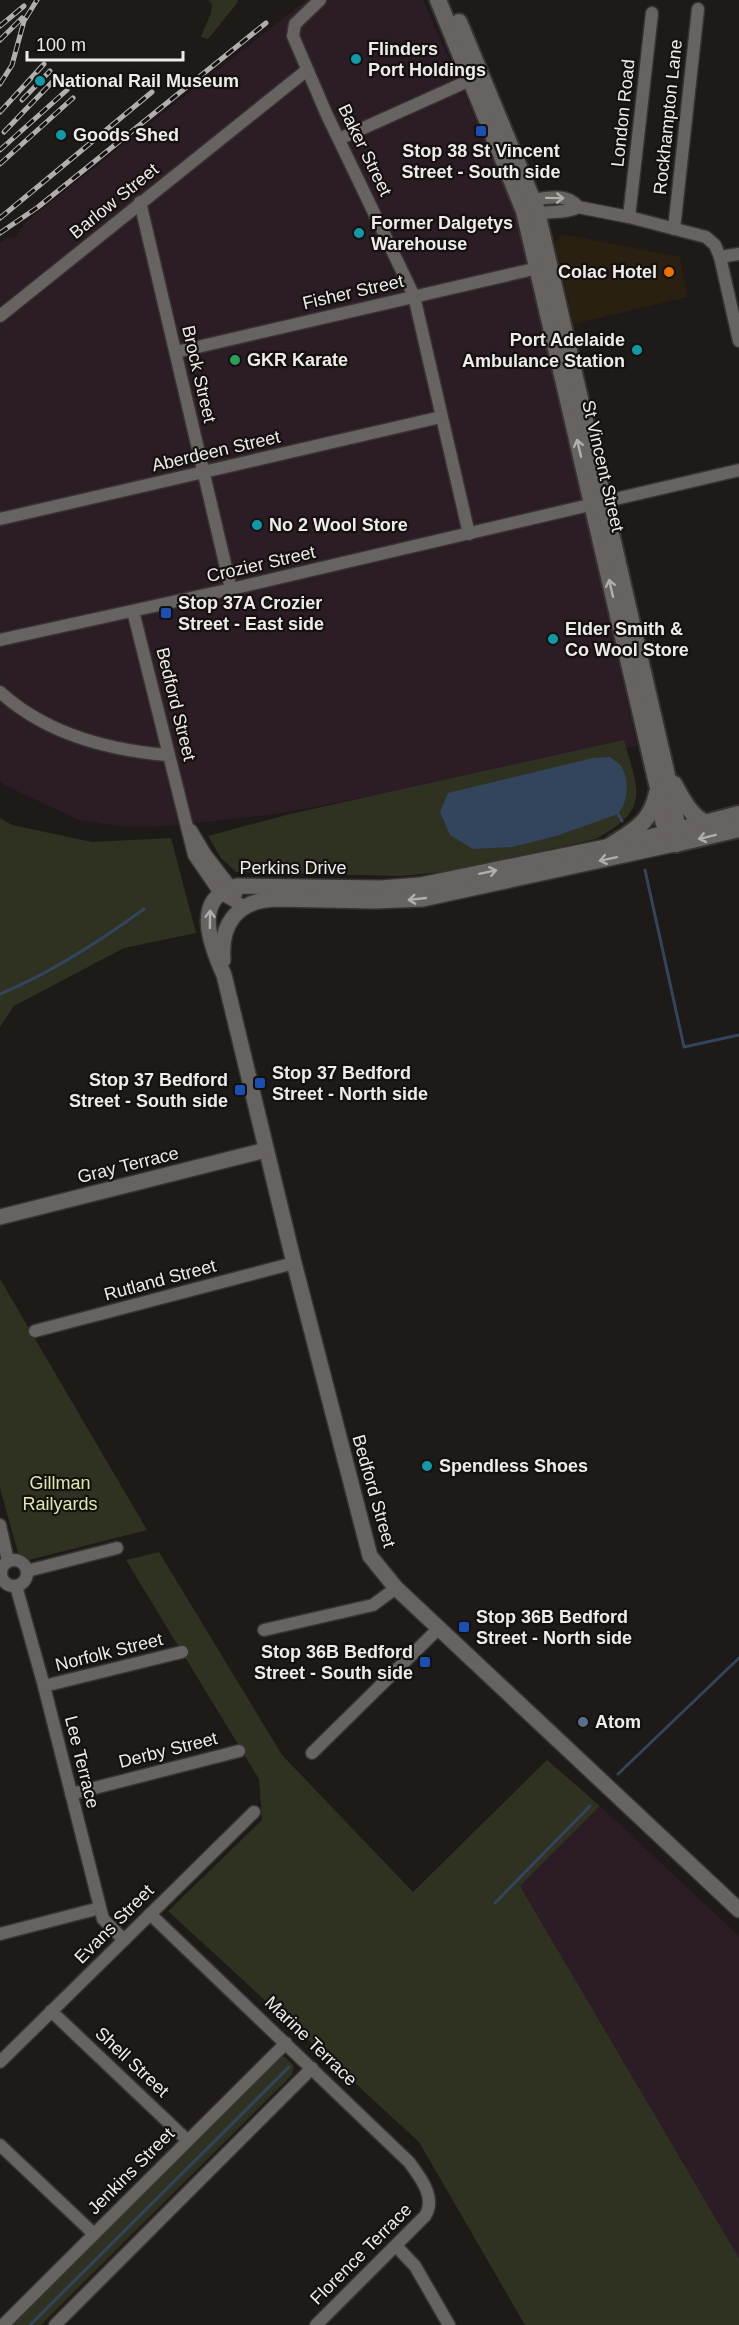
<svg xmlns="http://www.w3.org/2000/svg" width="739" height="2325" viewBox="0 0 739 2325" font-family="Arial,sans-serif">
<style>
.commercial{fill:#2a2011}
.industrial{fill:#2c1c25}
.green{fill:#303221}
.water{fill:#32455c}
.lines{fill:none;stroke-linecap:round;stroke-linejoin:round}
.stream{stroke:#32455c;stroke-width:3}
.minor-casing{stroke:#363332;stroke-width:15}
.tertiary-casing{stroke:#363332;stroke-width:18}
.secondary-casing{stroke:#363332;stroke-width:20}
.minor{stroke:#676360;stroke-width:12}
.tertiary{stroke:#676360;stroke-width:15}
.secondary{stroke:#676360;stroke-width:16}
.rail-casing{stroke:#b1aead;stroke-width:5}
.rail{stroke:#14110f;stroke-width:3;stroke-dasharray:9;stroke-linecap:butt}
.oneway{stroke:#b1aeac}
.culture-dot{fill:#0f9aa8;stroke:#14110f;stroke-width:2}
.transit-dot{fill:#1a4fb4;stroke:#14110f;stroke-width:2}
.food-dot{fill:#e8710a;stroke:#14110f;stroke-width:2}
.leisure-dot{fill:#2e9e5b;stroke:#14110f;stroke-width:2}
.service-dot{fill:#5c6f8a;stroke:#14110f;stroke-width:2}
.labels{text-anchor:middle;stroke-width:4.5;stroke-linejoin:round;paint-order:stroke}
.poi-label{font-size:18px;font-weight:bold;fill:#eeebea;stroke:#14110f;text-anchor:start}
.street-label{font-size:18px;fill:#eeebea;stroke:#14110f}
.park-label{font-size:18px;fill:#e2e8ad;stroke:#14110f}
</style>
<rect width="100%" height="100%" fill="#1d1a17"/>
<path class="commercial" d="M562,234l118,23 7,40 -113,27 -19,-81z"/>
<g class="industrial">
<path d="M306,0h117l95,216 119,530 -360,68 -107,12 -45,1 -46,-7 -73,-34 -6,-5v-538l9,-7 5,2 13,-17z"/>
<path d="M600,1806l139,130v322l-219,-372z"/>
</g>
<g class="green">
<path d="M208,0h29l1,2 -30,37 -7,-2 10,-24 1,-9z"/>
<path d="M624,740c15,53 26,69 -28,99l-146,32 -48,5 -166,-4 -15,-14 -13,-22 82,-22z"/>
<path d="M0,818l12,7 80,17 79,-4 25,95 -72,15 -110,58 -14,21z"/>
<path d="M0,1279l147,251 -118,30 -11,-7 -18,-65z"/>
<path d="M159,1552l123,203 131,137 134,-132 53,46 -80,80 219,372v67h-214l-106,-183 -251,-231 94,-91 -3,-41 -133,-219z"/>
<path d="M281,2056l4,1 9,9 -2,9 -251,250h-31z"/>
</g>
<path class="water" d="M610,757c3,3 9,6 11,9 9,15 7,36 -3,48l-62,22 -44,11 -39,2 -23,-14 -10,-23 8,-19 145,-35z"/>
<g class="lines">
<g class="stream">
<path d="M618,814l4,7"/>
<path d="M645,870l39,177 55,-12"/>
<path d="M0,994c51,-21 100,-53 144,-85"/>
<path d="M618,1774l121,-116"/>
<path d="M495,1903l95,-97"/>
<path d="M30,2325l259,-258"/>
</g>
<defs>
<g id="minor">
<path d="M320,0l-25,24 -2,12 33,77 88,183 55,238"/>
<path d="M339,139l138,-62"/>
<path d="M140,202l91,387"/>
<path d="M536,208l2,-9c13,-2 31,-5 40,8l51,10 77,20 9,8 5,12 19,84"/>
<path d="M536,208l6,5c12,-2 26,0 36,-6"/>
<path d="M629,217l23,-204"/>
<path d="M674,229l24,-220"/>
<path d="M720,257l19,-3"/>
<path d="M0,316l307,-246"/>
<path d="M176,352l362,-84"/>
<path d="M0,519l441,-102"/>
<path d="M133,611l61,244 26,38 25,14"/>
<path d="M0,640l227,-50 512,-120"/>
<path d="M0,692c45,41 108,58 167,63"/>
<path d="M191,830l15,25 30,39"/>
<path d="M35,1331l259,-68"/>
<path d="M0,1525l8,36"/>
<circle cx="14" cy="1573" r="13"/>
<path d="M27,1571l90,-23"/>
<path d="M16,1586l28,100 59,233 21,21"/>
<path d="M264,1630l109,-25 23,-17"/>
<path d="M44,1686l138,-34"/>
<path d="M312,1753l127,-125"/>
<path d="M71,1794l168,-43"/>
<path d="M150,1914l259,248c11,15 28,36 16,54l-109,109"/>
<path d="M0,1934l100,-26"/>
<path d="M51,2011l136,129"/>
<path d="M0,2062l254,-250"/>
<path d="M0,2145l94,89"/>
<path d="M396,2246l19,20 34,59"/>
<path d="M3,2325l283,-282"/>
<path d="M55,2325l257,-257"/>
</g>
<g id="tertiary">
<path d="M666,833l-56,13 -190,39 -39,3 -144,-2c-46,11 -26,60 -13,89l70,288 76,293 26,32 343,322"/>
<path d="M223,960c-3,-37 15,-60 53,-61l98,2 49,-2 252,-55"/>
<path d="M0,1217l266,-67"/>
</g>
<g id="secondary">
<path d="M438,0l86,211 134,577c3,22 3,39 17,56"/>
<path d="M459,22l77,186 132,572 10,50 -3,14"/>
<path d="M674,784c8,14 16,32 32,39"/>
<path d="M670,832l69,-18"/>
<path d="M675,844l64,-15"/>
<path d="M610,846c23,-15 41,-23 47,-53"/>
</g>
</defs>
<use href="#minor" class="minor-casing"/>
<use href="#tertiary" class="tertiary-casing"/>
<use href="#secondary" class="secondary-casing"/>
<use href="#minor" class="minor"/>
<use href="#tertiary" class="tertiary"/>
<use href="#secondary" class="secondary"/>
<defs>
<g id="rail">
<path d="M0,26l24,-20"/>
<path d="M0,40l22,-22"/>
<path d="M0,84l12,-19 12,-44 13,-21"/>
<path d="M22,100l28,-29"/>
<path d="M0,112l44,-48"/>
<path d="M4,132l52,-54"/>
<path d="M0,150l67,-60"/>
<path d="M0,164l73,-66"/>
<path d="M0,218l152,-126"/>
<path d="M0,233l38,-26 228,-184"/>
</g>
</defs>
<use href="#rail" class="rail-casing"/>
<use href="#rail" class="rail"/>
</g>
<defs><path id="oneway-shaft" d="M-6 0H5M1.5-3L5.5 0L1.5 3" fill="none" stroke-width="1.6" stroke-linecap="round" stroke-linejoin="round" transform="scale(1.5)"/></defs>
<g class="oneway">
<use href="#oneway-shaft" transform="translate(555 198) rotate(1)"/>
<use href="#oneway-shaft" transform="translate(579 448) rotate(-103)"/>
<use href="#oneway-shaft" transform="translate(611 588) rotate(-103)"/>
<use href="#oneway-shaft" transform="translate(707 837) rotate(166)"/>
<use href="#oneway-shaft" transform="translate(608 859) rotate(168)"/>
<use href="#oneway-shaft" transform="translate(488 872) rotate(-12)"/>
<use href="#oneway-shaft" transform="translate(417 899) rotate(174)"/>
<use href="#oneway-shaft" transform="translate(210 919) rotate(-89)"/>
</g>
<g class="culture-dot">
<circle cx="356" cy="59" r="6"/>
<circle cx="40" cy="81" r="6"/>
<circle cx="61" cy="135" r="6"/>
<circle cx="359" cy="233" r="6"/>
<circle cx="637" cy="350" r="6"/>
<circle cx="257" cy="525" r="6"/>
<circle cx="553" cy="639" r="6"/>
<circle cx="427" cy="1466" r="6"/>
</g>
<g class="transit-dot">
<rect x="475" y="125" width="12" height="12" rx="3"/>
<rect x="160" y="607" width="12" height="12" rx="3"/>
<rect x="254" y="1077" width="12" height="12" rx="3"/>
<rect x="234" y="1084" width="12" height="12" rx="3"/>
<rect x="458" y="1621" width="12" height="12" rx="3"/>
<rect x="419" y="1656" width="12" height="12" rx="3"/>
</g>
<circle class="food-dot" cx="669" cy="272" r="6"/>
<circle class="leisure-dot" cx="235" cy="360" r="6"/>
<circle class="service-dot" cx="583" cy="1722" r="6"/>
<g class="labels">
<g class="poi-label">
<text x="368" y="55">Flinders<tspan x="368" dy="21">Port Holdings</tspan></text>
<text x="52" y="87">National Rail Museum</text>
<text x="73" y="141">Goods Shed</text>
<text x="481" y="157" text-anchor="middle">Stop 38 St Vincent<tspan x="481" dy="21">Street - South side</tspan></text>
<text x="371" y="229">Former Dalgetys<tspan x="371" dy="21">Warehouse</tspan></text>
<text x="657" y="278" text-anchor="end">Colac Hotel</text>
<text x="625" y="346" text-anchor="end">Port Adelaide<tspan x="625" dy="21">Ambulance Station</tspan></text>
<text x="247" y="366">GKR Karate</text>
<text x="269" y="531">No 2 Wool Store</text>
<text x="178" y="609">Stop 37A Crozier<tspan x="178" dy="21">Street - East side</tspan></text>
<text x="565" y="635">Elder Smith &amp;<tspan x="565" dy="21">Co Wool Store</tspan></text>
<text x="272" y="1079">Stop 37 Bedford<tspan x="272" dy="21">Street - North side</tspan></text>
<text x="228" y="1086" text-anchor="end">Stop 37 Bedford<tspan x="228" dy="21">Street - South side</tspan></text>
<text x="439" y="1472">Spendless Shoes</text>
<text x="476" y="1623">Stop 36B Bedford<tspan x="476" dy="21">Street - North side</tspan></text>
<text x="413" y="1658" text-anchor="end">Stop 36B Bedford<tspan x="413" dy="21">Street - South side</tspan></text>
<text x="595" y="1728">Atom</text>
</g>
<g class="street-label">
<text transform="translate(623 113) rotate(-84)" y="6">London Road</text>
<text transform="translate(668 117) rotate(-84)" y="6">Rockhampton Lane</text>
<text transform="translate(365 150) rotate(64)" y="6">Baker Street</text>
<text transform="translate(114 201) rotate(-39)" y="6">Barlow Street</text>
<text transform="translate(353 292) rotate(-13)" y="6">Fisher Street</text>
<text transform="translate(199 374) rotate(77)" y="6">Brock Street</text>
<text transform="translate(216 451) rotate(-13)" y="6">Aberdeen Street</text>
<text transform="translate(603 466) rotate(77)" y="6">St Vincent Street</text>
<text transform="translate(261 564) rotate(-13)" y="6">Crozier Street</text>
<text transform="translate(176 704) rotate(76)" y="6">Bedford Street</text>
<text x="293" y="874">Perkins Drive</text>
<text transform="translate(128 1165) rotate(-14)" y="6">Gray Terrace</text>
<text transform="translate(160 1280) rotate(-15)" y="6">Rutland Street</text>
<text transform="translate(374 1491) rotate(74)" y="6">Bedford Street</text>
<text transform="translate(109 1652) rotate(-14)" y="6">Norfolk Street</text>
<text transform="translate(168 1750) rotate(-14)" y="6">Derby Street</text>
<text transform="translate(82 1762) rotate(76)" y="6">Lee Terrace</text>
<text transform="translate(114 1924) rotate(-45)" y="6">Evans Street</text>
<text transform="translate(311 2041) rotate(44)" y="6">Marine Terrace</text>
<text transform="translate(132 2062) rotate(43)" y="6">Shell Street</text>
<text transform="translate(131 2171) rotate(-45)" y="6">Jenkins Street</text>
<text transform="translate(361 2254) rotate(-45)" y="6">Florence Terrace</text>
</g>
<g class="park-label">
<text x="60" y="1489">Gillman<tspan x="60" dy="21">Railyards</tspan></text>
</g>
</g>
<path d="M27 51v9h156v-9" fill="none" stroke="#eeebea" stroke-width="3"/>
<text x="36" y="51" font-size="18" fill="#eeebea" stroke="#14110f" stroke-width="4.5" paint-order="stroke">100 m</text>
</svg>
